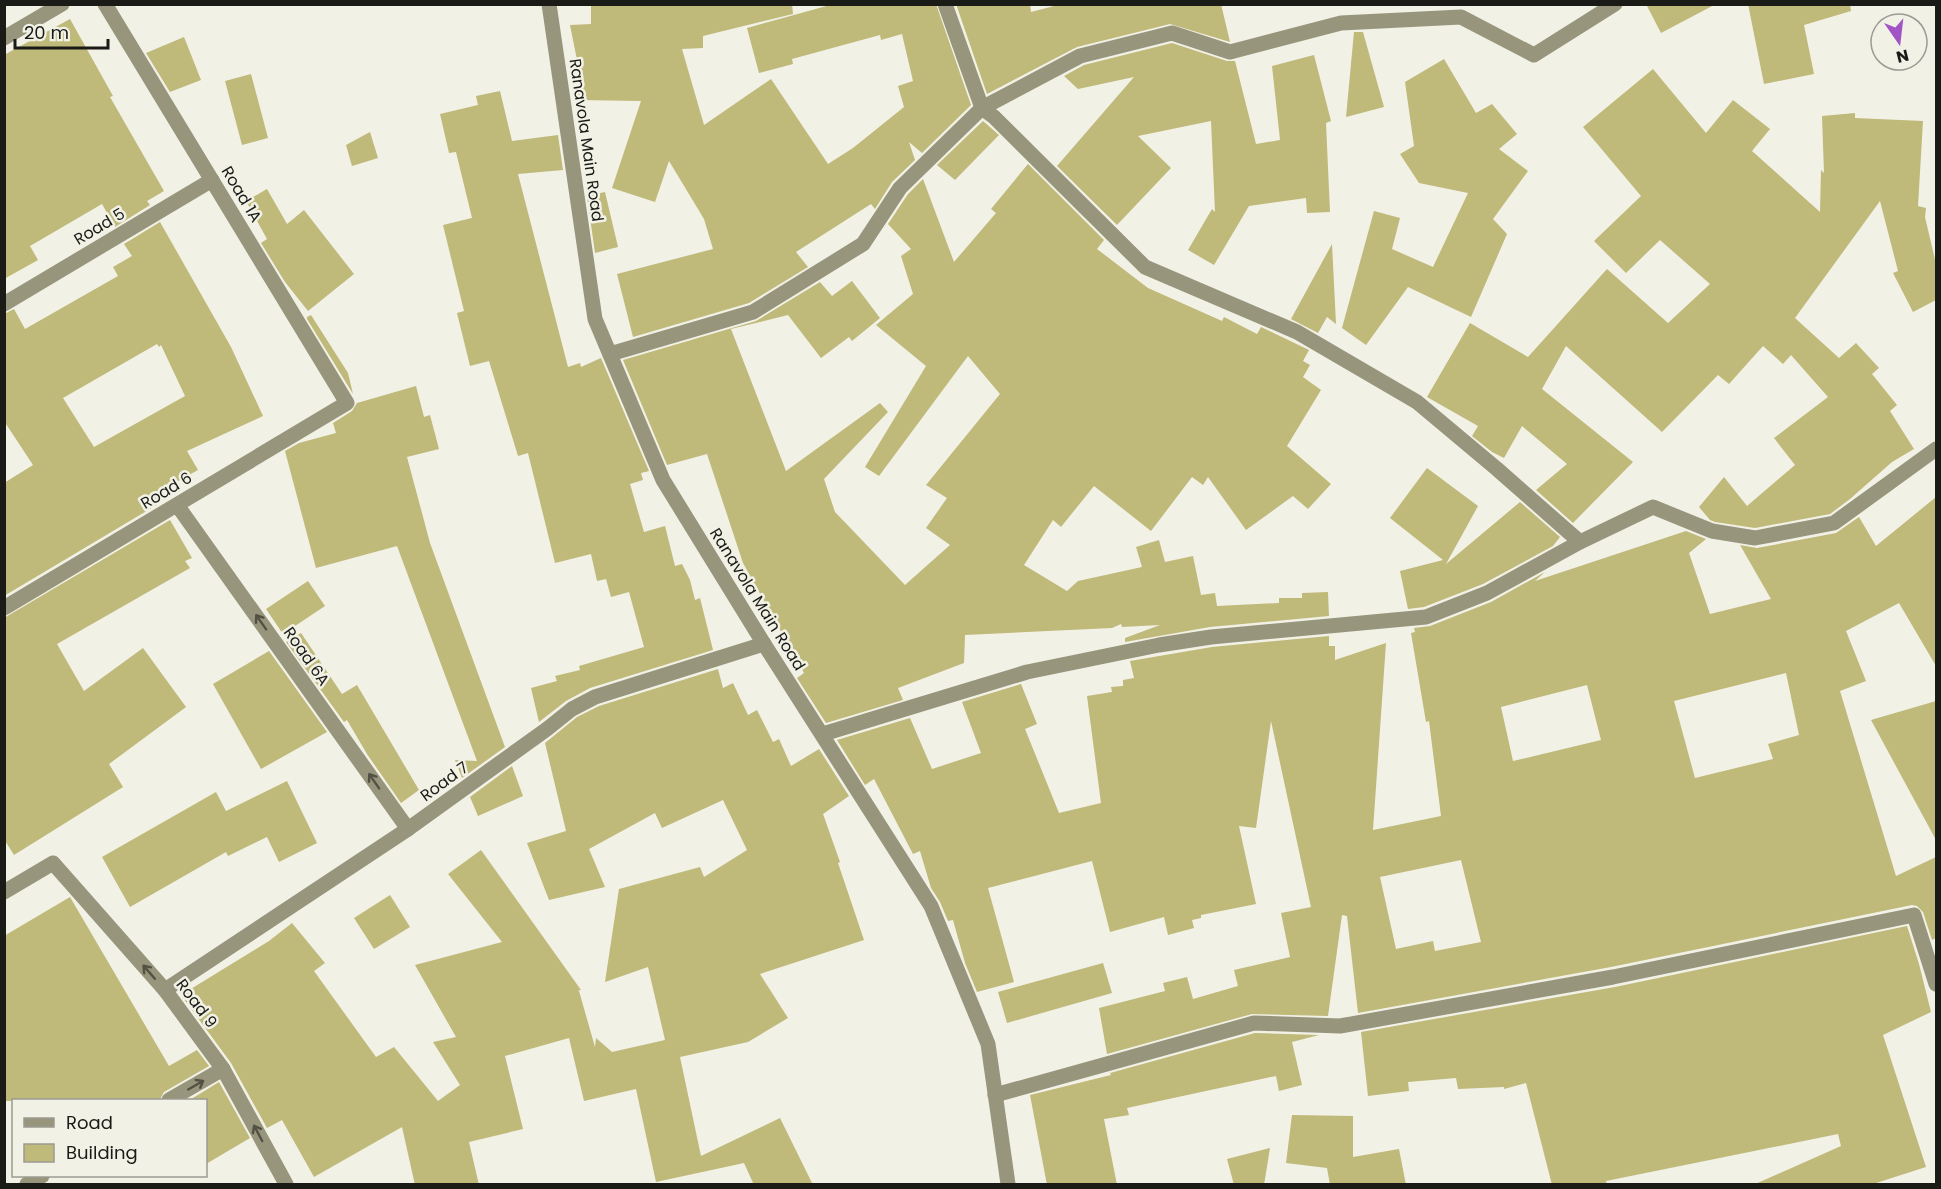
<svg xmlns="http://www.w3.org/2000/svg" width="1941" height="1189" viewBox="0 0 1941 1189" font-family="Poppins,sans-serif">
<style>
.building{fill:#bfb97a;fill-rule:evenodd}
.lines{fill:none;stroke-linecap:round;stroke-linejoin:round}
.minor{stroke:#97957b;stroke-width:15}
.oneway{stroke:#525143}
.labels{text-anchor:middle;stroke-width:5;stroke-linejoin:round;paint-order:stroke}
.street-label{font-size:16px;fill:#1a1a16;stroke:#f2f1e6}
</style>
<rect width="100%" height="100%" fill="#f2f1e6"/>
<g class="building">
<path d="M591,4h201l1,10 -90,22v12l-21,1 22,76 67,-46 57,85 25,-16 51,-41 -6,-21 15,-5 -11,-47 -21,6 -1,-5 -88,24 1,5 -34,9 -12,-45 87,-24h102l35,101 -49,48 -13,-11 6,18 -23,22 -17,27 -4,-5 -75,48 12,15 -59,36 -116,34 -16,-63 96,-25 -9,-30 -35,-58 -14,41 -43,-14 29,-87 -64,-1v-40l-7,-35 21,-1z"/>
<path d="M956,4h74l1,8 31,-8h159l9,38 -60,-18 -93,23 -90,47z"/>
<path d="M1646,4h70l-55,29z"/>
<path d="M1748,4h102l1,7 -47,14 10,49 -50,10z"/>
<path d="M70,19l43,77 -3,1 54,94 -17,10 3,4 -35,22 -13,-23 -72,42 8,14 -34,19v-224z"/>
<path d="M1354,32h9l21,75 -38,10z"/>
<path d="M184,37l17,43 -31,12 -24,-39z"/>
<path d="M1172,43l55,18h8l21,83 24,-4 -8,-74 42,-11 17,66 -5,2 4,89 -23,1 -1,-15 -57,8 -35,59 -26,-15 24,-41 3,3 -4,-91 -73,15 33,32 -54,57 -60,-59 77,-89 -56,12 -14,-13 20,-11z"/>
<path d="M1444,59l32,54 16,-9 25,30 -18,15 29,22 -35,48 14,15 -36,83 -63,-30 -42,58 -24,-17 32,-117 26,7 -8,31 41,18 35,-74 -49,-10 -19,-29 14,-8 -9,-64z"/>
<path d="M1653,69l53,64 27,-33 37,29 -18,22 68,61 1,-42 3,3 -2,-57 33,-3v5l68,3 -5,85 8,2 -1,9 11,47v36l-23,12 -20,-39 5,-2 -18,-70 -85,117 44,40 17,-15 23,25 -7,6 25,31 -7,6 24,38 -22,13 -42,37 -20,15 -75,14 -40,-6 -5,-2 -11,-13 25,-30 23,29 48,-41 -21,-27 54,-41 -37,-42 -8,9 -20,-18 -34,38 -11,-9 -56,57 -96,-86 -24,43 91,73 -60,61 -37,-33 31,-26 -45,-38 -18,32 -12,-6 -20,-16 6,-10 -51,-29 43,-74 58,34 79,-88 61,54 42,-39 -50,-44 -34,33 -32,-32 47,-45 -58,-69z"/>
<path d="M251,74l17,64 -26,7 -17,-64z"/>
<path d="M500,91l12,50 46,-6 5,35 -45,4 50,193 12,-4 1,4 20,-9 48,113 -8,2 2,7 -13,4 14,48 21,-6 10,40 7,-2 8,16 5,20 5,-2 13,52 -123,38 -24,13 -27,21 -8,-34 26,-7 -2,-5 25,-6 -1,-4 65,-19 -15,-55 -18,5 -5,-18 -9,2 -6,-27 -36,9 -27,-110 -10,3 -29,-95 -19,5 -13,-53 7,-2 -21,-86 29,-7 -16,-66 -7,1 -9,-39 38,-9 -2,-9z"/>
<path d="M983,121l16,14 -44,45 -18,-15z"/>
<path d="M370,132l8,26 -26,8 -6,-21z"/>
<path d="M1028,164l76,76 -7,9 51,39 74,33 2,-4 33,17 4,-7 48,23 -6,11 7,4 -7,12 18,13 -34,56 44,38 -23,25 -15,-13 -47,34 -38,-53 -5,8 -11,-8 -41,54 -57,-45 -33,41 -8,-7 -29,45 43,26 11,-10 64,-14 -6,-20 23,-7 6,22 28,-6 8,39 14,-2 2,13 62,-3v-5h23v-5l26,-1 1,24 -119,11 -85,15v-4l35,-13 -38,2 -1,-3 -9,4 -147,7 -1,28 -66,25 5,12 -77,23 -29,-45 7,-5 -61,-110 -36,-109 -40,11 -44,-105 133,-39 64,-39 12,14 20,-15 28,37 -28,23 -3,-4 -28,21 -33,-43 -57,14 55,142 94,-68 8,9 -64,67 11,33 70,73 45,-40 -24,-17 21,-30 -21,-13 74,-91 -32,-38 -89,120 -14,-9 61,-101 -50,-41 37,-31 -12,-38 10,-7 -23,-25 20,-30 15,-15 31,83 42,-49 -5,-4z"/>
<path d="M267,189l20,35 17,-14 50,64 -46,37 -23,-29 -24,-39 6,-4 -21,-38z"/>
<path d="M605,192l13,55 -23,6 -8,-57z"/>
<path d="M160,222l71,125 32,69 -76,35 11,19 -43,24 5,9 -156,93v-113l29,-18 -29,-44v-107l10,-5 11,20 93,-53 -5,-9 19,-11 -8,-12zM157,344l2,3 2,-2 24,51 -91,51 -31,-49z"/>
<path d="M1332,244l4,80 -9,-7 -9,16 -27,-14z"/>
<path d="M311,315l37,58 5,21 -46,-75v-2z"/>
<path d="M416,386l8,31 6,-2 9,34 -32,8 23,86 75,204 -43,31 -7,-18 22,1 -80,-215 -81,22 -31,-117 14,-8 37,-10 -3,-10 19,-12 5,-8z"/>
<path d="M1427,468l51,38 -32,58 74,-62 40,35 -7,9 -70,38 -59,23 -16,2 -8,-38 43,-11 -53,-42z"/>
<path d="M1936,497v169l-37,-63 -53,28 20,50 -26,10 56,185 40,-19v81l-4,2 -9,-28 -6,-6 -5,-1 -301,62 -253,46 -11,-97 -5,-1 -14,101 -76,-2 -145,40 -8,-46 66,-17 -2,-8 24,-6 6,22 45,-13 -4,-16 56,-13 -9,-44 30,-6 -40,-186 -15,107 -17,-2 17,78 -55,11v3l-9,2 2,8 -26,7 -4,-18 -54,15 -18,-71 -104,27 26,94 -37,10 -12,-29 -12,-43 -5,1 -8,-19 -9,-14 -11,-37 -7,3 -39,-75 -9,6 -28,-45 73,-22 22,51 49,-16 -19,-51 59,-18 16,40 -12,5 34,84 42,-10 -14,-107 25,-4 -1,-5 12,-1v-6l11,-2 -4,-17 82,-14 117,-11v10h6v14l51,-17 -13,187 68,-14 -12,-95 -3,1 -15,-89 4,-1 -1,-4 16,-2 61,-24 54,-30 -10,9 151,-50 20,8 -17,14 21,61 61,-15 -31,-54 17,3 79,-15 23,-16 17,29zM1786,673l13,62 -31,9 5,15 -78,19 -21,-77zM1587,685l14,55 -88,21 -12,-54zM1461,860l20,82 -46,9 -2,-10 -37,8 -16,-72z"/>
<path d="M170,520l22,38 -7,3 5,7 -133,76 27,47 59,-43 43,59 -77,57 14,23 -109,68 -10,-16v-221z"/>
<path d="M308,581l17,25 -42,28 -17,-25z"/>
<path d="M301,633l41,61 15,-9 62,105 -18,13 -34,-49 -20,-34 -3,2 -58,-80z"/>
<path d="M269,651l58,81 -66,37 -48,-85z"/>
<path d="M718,669l5,19 10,-5 15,32 9,-5 16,32 6,-3 12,27 28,-17 30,47 -26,18 17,48 -2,1 26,77 -104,34 28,44 -40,24 -68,15 21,99 79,-38 33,67h-59l-10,-22 -88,19 -20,-93 -52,12 -15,-63 -64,18 18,73 -54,13 10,43h-64l-13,-58 -88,50 -32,-57 -15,8 -36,-65 -50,-68 88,-54 23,-18 33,40 -11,8 62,86 18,-10 44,54 22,-16 -27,-43 23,-5 -41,-72 87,-23 -54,-68 33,-24 100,140 -4,1h2l16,56 1,-9 16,14 53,-12 -17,-73 -43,15 14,-93 81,-22 4,10 43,-27 -24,-50 -61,28 -7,-15 -66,36 16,38 -56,13 -22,-57 39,-12 -21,-88 32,-26 22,-11z"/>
<path d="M1936,701v139l-65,-120z"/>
<path d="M512,766l11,30 -45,20 -8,-19z"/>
<path d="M287,781l30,62 -38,19 -12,-25 -39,19 -2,-4 -96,55 -28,-50 114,-65 10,19z"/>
<path d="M390,895l20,32 -36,22 -20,-31z"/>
<path d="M70,897l99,169 28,-16 12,16 -45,26 -5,9h-155v-165z"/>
<path d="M1907,926l12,38 12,48 -48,23 43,132 -56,18h-117l88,-39 -3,-12 -232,47 1,4h-55l-26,-102 -22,6v-2l-46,2 -2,-11 -48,4 1,9 -41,5 -7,-64 254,-45z"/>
<path d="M1103,963l9,30 -105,30 -9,-31z"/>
<path d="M1255,1033l64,2 -27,7 10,43 -23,6 -3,-15 -149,32 2,7 -25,4 13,66h-70l-17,-90 81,-20 -1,-2z"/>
<path d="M219,1082l31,56 -44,26v-63h-18z"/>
<path d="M1292,1115l61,1v41l46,-8 7,36h-76l-3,-17 -41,-5z"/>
<path d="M1270,1148l-6,37h-30l-7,-26z"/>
</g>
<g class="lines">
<g class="minor">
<path d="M549,4l46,315 68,161 101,164 167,262 57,138 20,140"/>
<path d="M945,4l37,104 12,9 151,150 152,65 120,70 80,67 83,73"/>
<path d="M4,38l58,-34"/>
<path d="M4,304l208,-124"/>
<path d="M610,354l143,-42 110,-68 37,-56 82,-80 98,-52 92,-23 58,19 111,-29 120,-6 73,38 81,-51"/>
<path d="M177,505l231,324"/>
<path d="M4,608l343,-205 -242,-399"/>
<path d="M823,734l204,-62 132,-27 52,-8 215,-20 61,-24 93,-51 73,-35 59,24 43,7 79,-15 102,-74"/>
<path d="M4,892l49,-29 112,127 58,79 63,115"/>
<path d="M165,990l243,-161 139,-100 25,-20 23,-12 169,-53"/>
<path d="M995,1095l259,-72 86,3 273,-49 301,-62 22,69"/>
<path d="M169,1100l54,-31"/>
<path d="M27,1184l15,-8"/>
</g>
</g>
<defs><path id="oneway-shaft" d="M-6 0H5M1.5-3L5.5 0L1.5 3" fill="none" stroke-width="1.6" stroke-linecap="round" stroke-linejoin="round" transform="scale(1.5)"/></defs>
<g class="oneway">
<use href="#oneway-shaft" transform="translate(261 622) rotate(-125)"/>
<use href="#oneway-shaft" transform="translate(374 781) rotate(-125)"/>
<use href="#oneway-shaft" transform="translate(149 972) rotate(-131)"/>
<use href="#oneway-shaft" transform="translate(196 1085) rotate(-30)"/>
<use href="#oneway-shaft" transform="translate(258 1133) rotate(-118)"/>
</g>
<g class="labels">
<g class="street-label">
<text transform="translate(587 140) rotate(82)" y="6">Ranavola Main Road</text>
<text transform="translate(242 194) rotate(59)" y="6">Road 1A</text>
<text transform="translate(99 226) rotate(-31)" y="6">Road 5</text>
<text transform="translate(166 490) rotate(-31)" y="6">Road 6</text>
<text transform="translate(758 599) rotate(58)" y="6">Ranavola Main Road</text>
<text transform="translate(307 656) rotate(55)" y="6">Road 6A</text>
<text transform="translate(444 781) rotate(-36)" y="6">Road 7</text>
<text transform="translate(197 1003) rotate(53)" y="6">Road 9</text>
</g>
</g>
<rect width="1941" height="1189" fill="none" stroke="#1a1a16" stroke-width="12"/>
<rect x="12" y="1099" width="195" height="78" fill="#f2f1e6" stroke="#9c9b93" stroke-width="1.5"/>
<rect x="24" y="1118" width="30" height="9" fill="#97957b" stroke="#9c9b93" stroke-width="1.5"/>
<text x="66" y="1129" font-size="18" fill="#1a1a16">Road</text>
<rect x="24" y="1144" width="30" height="18" fill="#bfb97a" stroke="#9c9b93" stroke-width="1.5"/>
<text x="66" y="1159" font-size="18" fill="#1a1a16">Building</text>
<g transform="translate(1899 42) rotate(166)"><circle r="28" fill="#f2f1e6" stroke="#9c9b93" stroke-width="1.5"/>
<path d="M0-4.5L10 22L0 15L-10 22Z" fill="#a154c6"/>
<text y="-9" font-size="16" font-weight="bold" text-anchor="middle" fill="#1a1a16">N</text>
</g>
<path d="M15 39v9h93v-9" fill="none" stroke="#1a1a16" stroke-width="3"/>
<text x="24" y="39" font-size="18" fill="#1a1a16" stroke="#f2f1e6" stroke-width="4.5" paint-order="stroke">20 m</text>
</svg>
